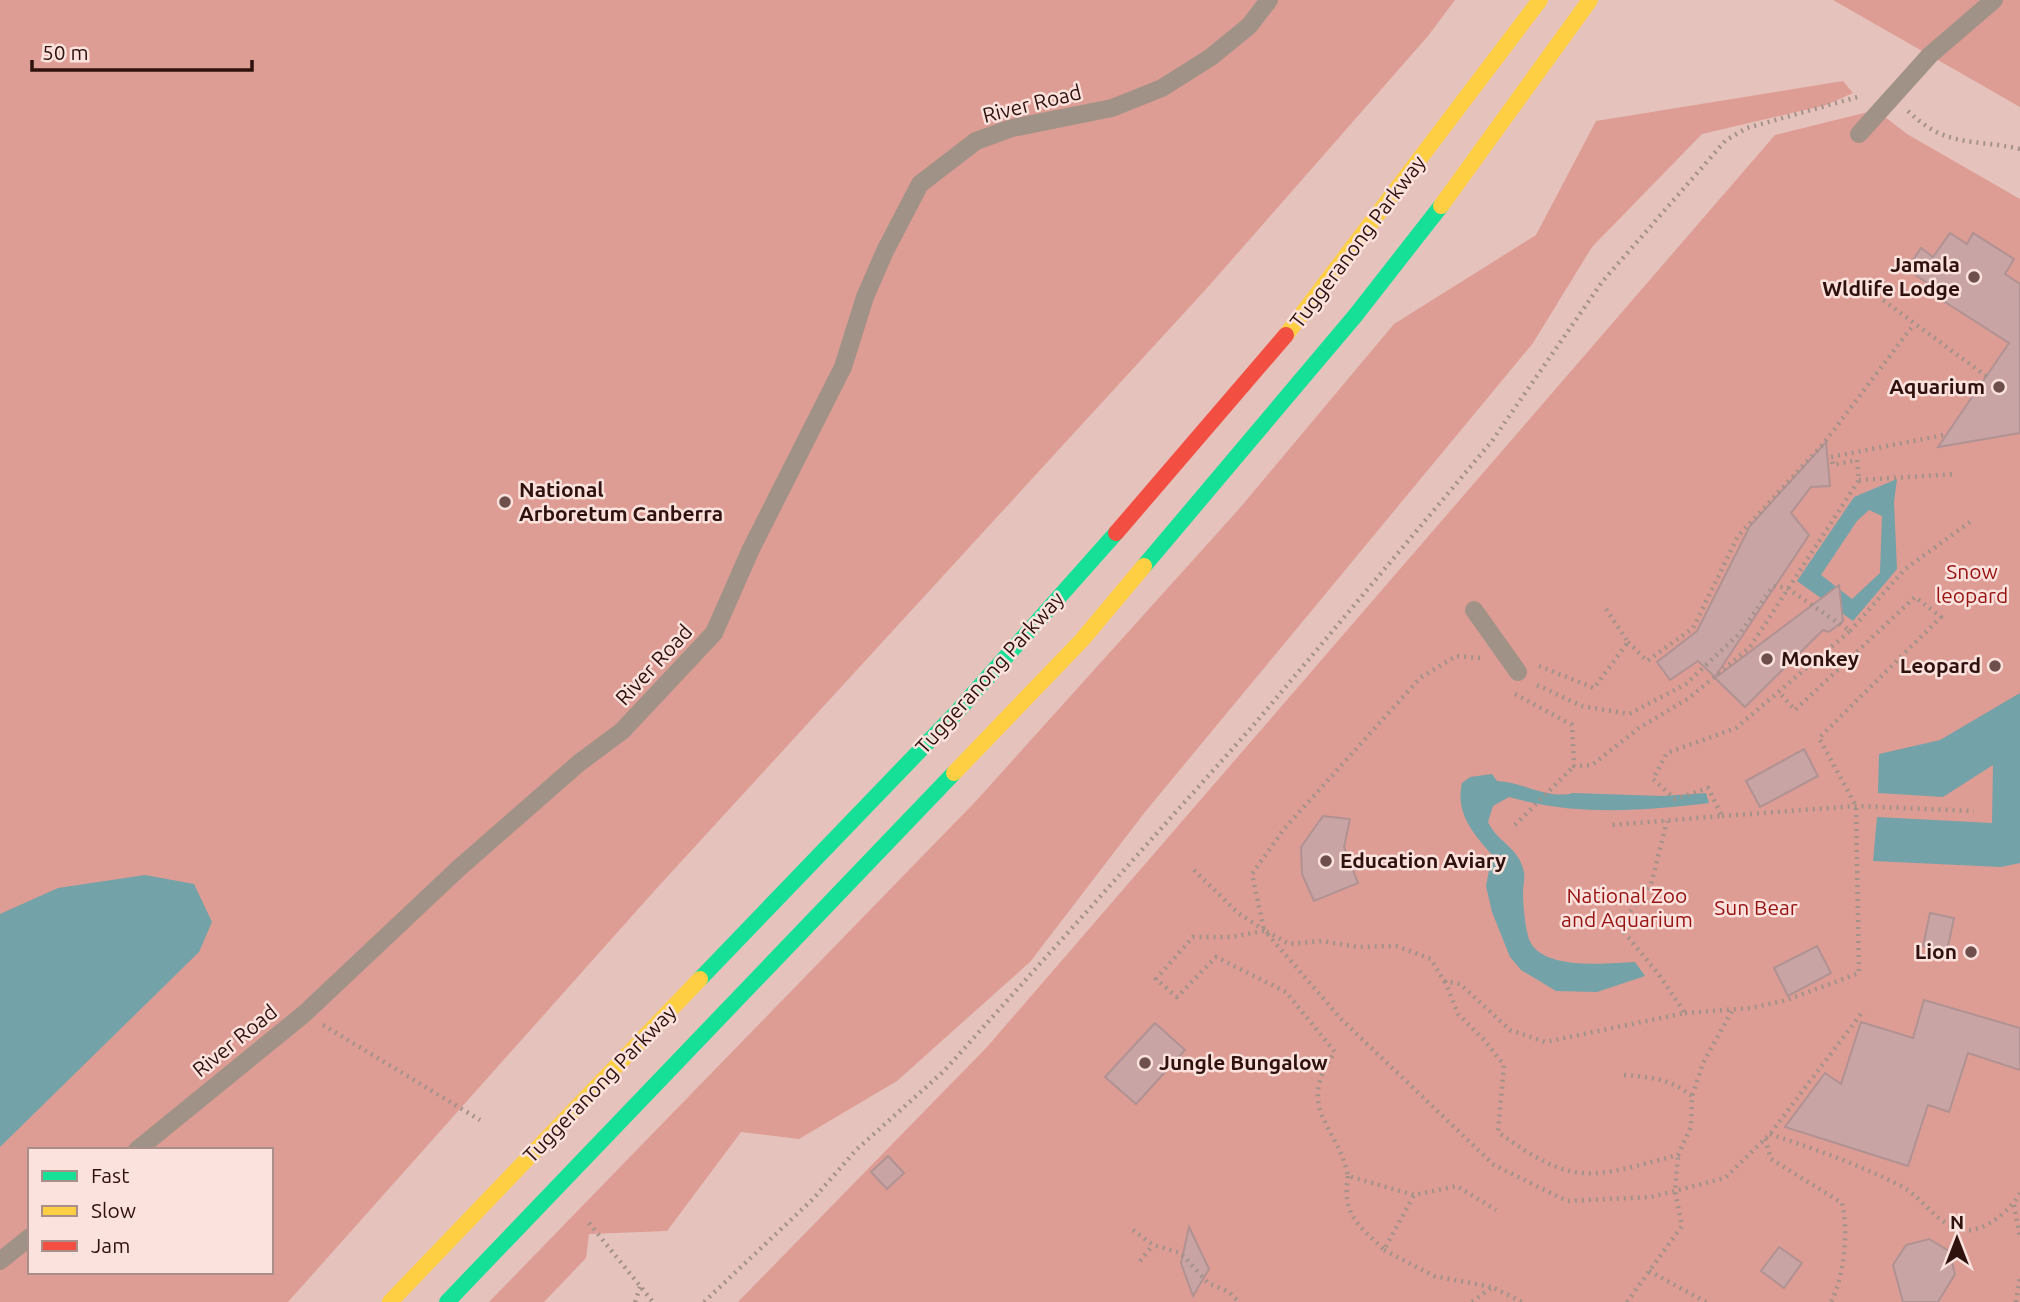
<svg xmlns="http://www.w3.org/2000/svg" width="2020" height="1302" viewBox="0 0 2020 1302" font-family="Ubuntu,sans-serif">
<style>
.green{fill:#dd9d94;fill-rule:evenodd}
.water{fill:#73a2a8;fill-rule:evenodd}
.building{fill:#c9a4a5;stroke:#b19293;stroke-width:2}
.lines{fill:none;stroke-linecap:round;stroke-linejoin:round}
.path{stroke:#a39289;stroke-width:4.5;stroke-dasharray:2 5;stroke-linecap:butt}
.lane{stroke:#a09286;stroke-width:18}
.fast{stroke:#16e098;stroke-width:16}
.slow{stroke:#ffcf43;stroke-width:16}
.jam{stroke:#f24e42;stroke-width:16}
.poi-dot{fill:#6f4f4b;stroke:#fce2dd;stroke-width:2.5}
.labels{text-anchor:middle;stroke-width:5;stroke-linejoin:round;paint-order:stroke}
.street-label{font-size:21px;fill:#2f110e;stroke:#fce2dd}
.poi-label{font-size:21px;font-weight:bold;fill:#2f110e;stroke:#fce2dd;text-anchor:end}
.park-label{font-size:21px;fill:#961312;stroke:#fce2dd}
</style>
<rect width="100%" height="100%" fill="#e6c2bc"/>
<g class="green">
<path d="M0,0h1455l-27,36 -221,252 -551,601 -368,413h-288zM30,1150h241v122h-241z"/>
<path d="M1833,0h187v107z"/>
<path d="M1843,81l10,12 -27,12 -124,29 -110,113 -59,96 -388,469 -115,150 -133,119 -98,58 -58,-7 -74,99 -78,3 -3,24 -42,44h-55l487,-501 263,-292 155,-185 142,-89 60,-114z"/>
<path d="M1876,110l31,24 113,65v1103h-1282l249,-255 788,-912z"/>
</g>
<g class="water">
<path d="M1897,479l-3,23 3,67 -44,52 -56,-40 57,-84zM1869,510l13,6 -2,57 -28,26 -31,-24 36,-54z"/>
<path d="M2020,693v170l-19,4 -128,-6 4,-44 115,6 1,-58 -50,32 -65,-4 1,-39 61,-14z"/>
<path d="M1492,774l5,7c26,1 52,19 76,12l89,3 44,-3 3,10c-67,8 -134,13 -200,-6l-16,9 -5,16c9,20 31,25 36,50 1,6 -1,14 -1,21 0,12 2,31 5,43 9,36 79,27 107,26l10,14 -48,16 -41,-1 -35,-21 -11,-13 -18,-45 -6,-26 6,-31c-19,-22 -37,-42 -30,-72l8,-6z"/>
<path d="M145,875l49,9 18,38 -13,30 -199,195v-233l58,-26z"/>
</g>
<g class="building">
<path d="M1950,233l17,11 6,-11 41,26 -9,15 15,10v149l-82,14 71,-104 -75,-48 3,-5 -30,-21 14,-21 12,9z"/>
<path d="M1826,442l4,44 -19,1 -20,26 18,22 -94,142 -17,-16 -28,19 -13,-18 40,-31 53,-105z"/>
<path d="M1839,585l4,36 -14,11 -6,-2 -78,77 -30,-29z"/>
<path d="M1804,749l14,27 -58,31 -14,-26z"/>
<path d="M1323,816l27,3 -6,28 14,36 -44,18 -12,-27 -1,-27z"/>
<path d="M1930,913l24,5 -7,33 -24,-5z"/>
<path d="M1817,946l14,27 -43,23 -14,-28z"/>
<path d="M1924,1000l96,28v42l-52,-17 -19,59 -21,-7 -20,61 -123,-39 40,-54 16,11 20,-62 52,16z"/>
<path d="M1155,1023l30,27 -49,54 -31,-27z"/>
<path d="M888,1156l16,17 -17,16 -16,-17z"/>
<path d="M1189,1227l20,42 -16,27 -12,-33z"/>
<path d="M1929,1239l20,12 6,23 -17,28h-35l-10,-37 13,-20z"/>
<path d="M1779,1247l23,16 -18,25 -23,-17z"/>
</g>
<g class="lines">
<g class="path">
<path d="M1908,111c39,38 66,27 112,38"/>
<path d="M1872,292l114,84"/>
<path d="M1859,480l97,-6"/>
<path d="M1850,631l55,-62 65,-47"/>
<path d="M1628,642l19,19 46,-33 45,-92 86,-93 90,-119"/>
<path d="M1480,658l-24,-2 -36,22 -136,151 -32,45 12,56 25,14 33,-3 36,6 38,-1 35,13 13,22 16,3 50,46 35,12 140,-29 -26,-38 -40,-49 32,-42 16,-63"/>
<path d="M1539,666l55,22 34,-46 -24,-36"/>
<path d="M1537,685l45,21 47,8 57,-30 55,-52 32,-46 14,2 63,43 -114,97 -69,25 -14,26 22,20 33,-11 14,28 -110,9"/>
<path d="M1515,694l57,31 2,41 18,-1 47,-37 50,-30 61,-51 109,-167 -2,-20 -24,5 -2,-8 113,-22"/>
<path d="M1722,816l134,-10 118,5"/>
<path d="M1515,825l59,-59"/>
<path d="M1194,870l44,43 26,17 78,90 152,145 73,36 84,-4 74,-19 45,-44 94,-124"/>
<path d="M1264,931l-33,6h-38l-37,42 21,18 39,-40 70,35 49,60c-41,57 3,73 13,124l66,19 43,-9 39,24"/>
<path d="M1445,981l13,33 28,28 18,23 -6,67c77,56 92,46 180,23l13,-28 1,-31 11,-33 30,-54"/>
<path d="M1685,1013l66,-5 36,-8 72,-27 -3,-167 -37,-68 122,-121 -26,-20 -120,113 -16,-18"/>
<path d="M323,1025l157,95"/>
<path d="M1624,1075c28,2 46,4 68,21"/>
<path d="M1770,1134c44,15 88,30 129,51 25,12 36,40 65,45 20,3 48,-21 56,-37"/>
<path d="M1765,1139l6,20 71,44c7,29 2,73 -11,99"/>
<path d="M1348,1176c-6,40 10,48 36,74l30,-55"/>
<path d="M2014,1205l6,32"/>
<path d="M589,1223l64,79"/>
<path d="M1133,1230l20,15 28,8 27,30 21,9 10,10"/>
<path d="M1384,1250l50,26 58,11"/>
<path d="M1140,1261l13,-16"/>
<path d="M1649,1271l57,31"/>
<path d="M635,1302l5,-15"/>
<path d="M704,1302l110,-104 42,-48 88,-79 308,-344 240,-286 110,-159 124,-142 21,-12 114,-32"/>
<path d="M1472,1302l20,-15 30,15"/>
<path d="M1627,1302l55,-76 -7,-35 3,-36"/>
<path d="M2016,1302l4,-26"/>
</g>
<g class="lane">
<path d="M1859,134l71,-79 64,-55"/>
<path d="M1474,610l44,62"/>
<path d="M137,1150l167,-136 155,-146 120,-105 43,-32 92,-98 37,-84 92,-182 22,-70 20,-46 35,-67 56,-43 36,-13 100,-20 50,-20 49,-31 38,-31 20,-26"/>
<path d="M0,1261l30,-24"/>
</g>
<g class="fast">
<path d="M1144,566l211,-250 86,-110"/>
<path d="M700,979l256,-266 160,-180"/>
<path d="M447,1302l507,-529"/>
</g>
<g class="slow">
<path d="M1441,206l149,-206"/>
<path d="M1286,335l254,-335"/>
<path d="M954,773l128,-133 62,-74"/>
<path d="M390,1302l310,-323"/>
</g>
<path class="jam" d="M1116,533l170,-198"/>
</g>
<g class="poi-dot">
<circle cx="1974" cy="277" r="7"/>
<circle cx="1999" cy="387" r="7"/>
<circle cx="505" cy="502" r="7"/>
<circle cx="1767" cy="659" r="7"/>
<circle cx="1995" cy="666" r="7"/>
<circle cx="1326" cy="861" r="7"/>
<circle cx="1971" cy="952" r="7"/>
<circle cx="1145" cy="1063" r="7"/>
</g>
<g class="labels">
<g class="street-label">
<text transform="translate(1032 104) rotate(-14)" y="7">River Road</text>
<text transform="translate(1358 242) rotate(-53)" y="7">Tuggeranong Parkway</text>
<text transform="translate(654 665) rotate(-47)" y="7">River Road</text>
<text transform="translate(990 673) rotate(-48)" y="7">Tuggeranong Parkway</text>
<text transform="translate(235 1041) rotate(-39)" y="7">River Road</text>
<text transform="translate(600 1084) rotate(-46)" y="7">Tuggeranong Parkway</text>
</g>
<g class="poi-label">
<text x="1960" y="272">Jamala<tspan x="1960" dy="24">Wldlife Lodge</tspan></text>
<text x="1985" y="394">Aquarium</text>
<text x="519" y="497" text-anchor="start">National<tspan x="519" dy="24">Arboretum Canberra</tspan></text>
<text x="1781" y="666" text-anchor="start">Monkey</text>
<text x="1981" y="673">Leopard</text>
<text x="1340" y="868" text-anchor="start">Education Aviary</text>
<text x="1957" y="959">Lion</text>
<text x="1159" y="1070" text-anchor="start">Jungle Bungalow</text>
</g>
<g class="park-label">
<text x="1972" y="579">Snow<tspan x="1972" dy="24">leopard</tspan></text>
<text x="1627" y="903">National Zoo<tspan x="1627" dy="24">and Aquarium</tspan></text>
<text x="1756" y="915">Sun Bear</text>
</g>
</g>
<rect x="28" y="1148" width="245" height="126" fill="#fce2dd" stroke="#aa8e8a" stroke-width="2"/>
<rect x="42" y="1171" width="35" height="10" fill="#16e098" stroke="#aa8e8a" stroke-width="2"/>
<text x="91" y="1183" font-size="21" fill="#2f110e">Fast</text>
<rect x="42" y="1206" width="35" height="10" fill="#ffcf43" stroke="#aa8e8a" stroke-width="2"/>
<text x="91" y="1218" font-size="21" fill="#2f110e">Slow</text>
<rect x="42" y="1241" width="35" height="10" fill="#f24e42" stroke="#aa8e8a" stroke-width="2"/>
<text x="91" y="1253" font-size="21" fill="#2f110e">Jam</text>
<g transform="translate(1957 1239)" stroke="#fce2dd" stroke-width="5" paint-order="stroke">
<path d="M0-5L12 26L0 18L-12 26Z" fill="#2f110e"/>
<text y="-10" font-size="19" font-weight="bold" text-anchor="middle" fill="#2f110e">N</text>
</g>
<path d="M32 60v10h220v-10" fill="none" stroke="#2f110e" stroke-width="3.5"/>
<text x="42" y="60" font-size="21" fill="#2f110e" stroke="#fce2dd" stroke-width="5" paint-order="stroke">50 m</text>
</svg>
